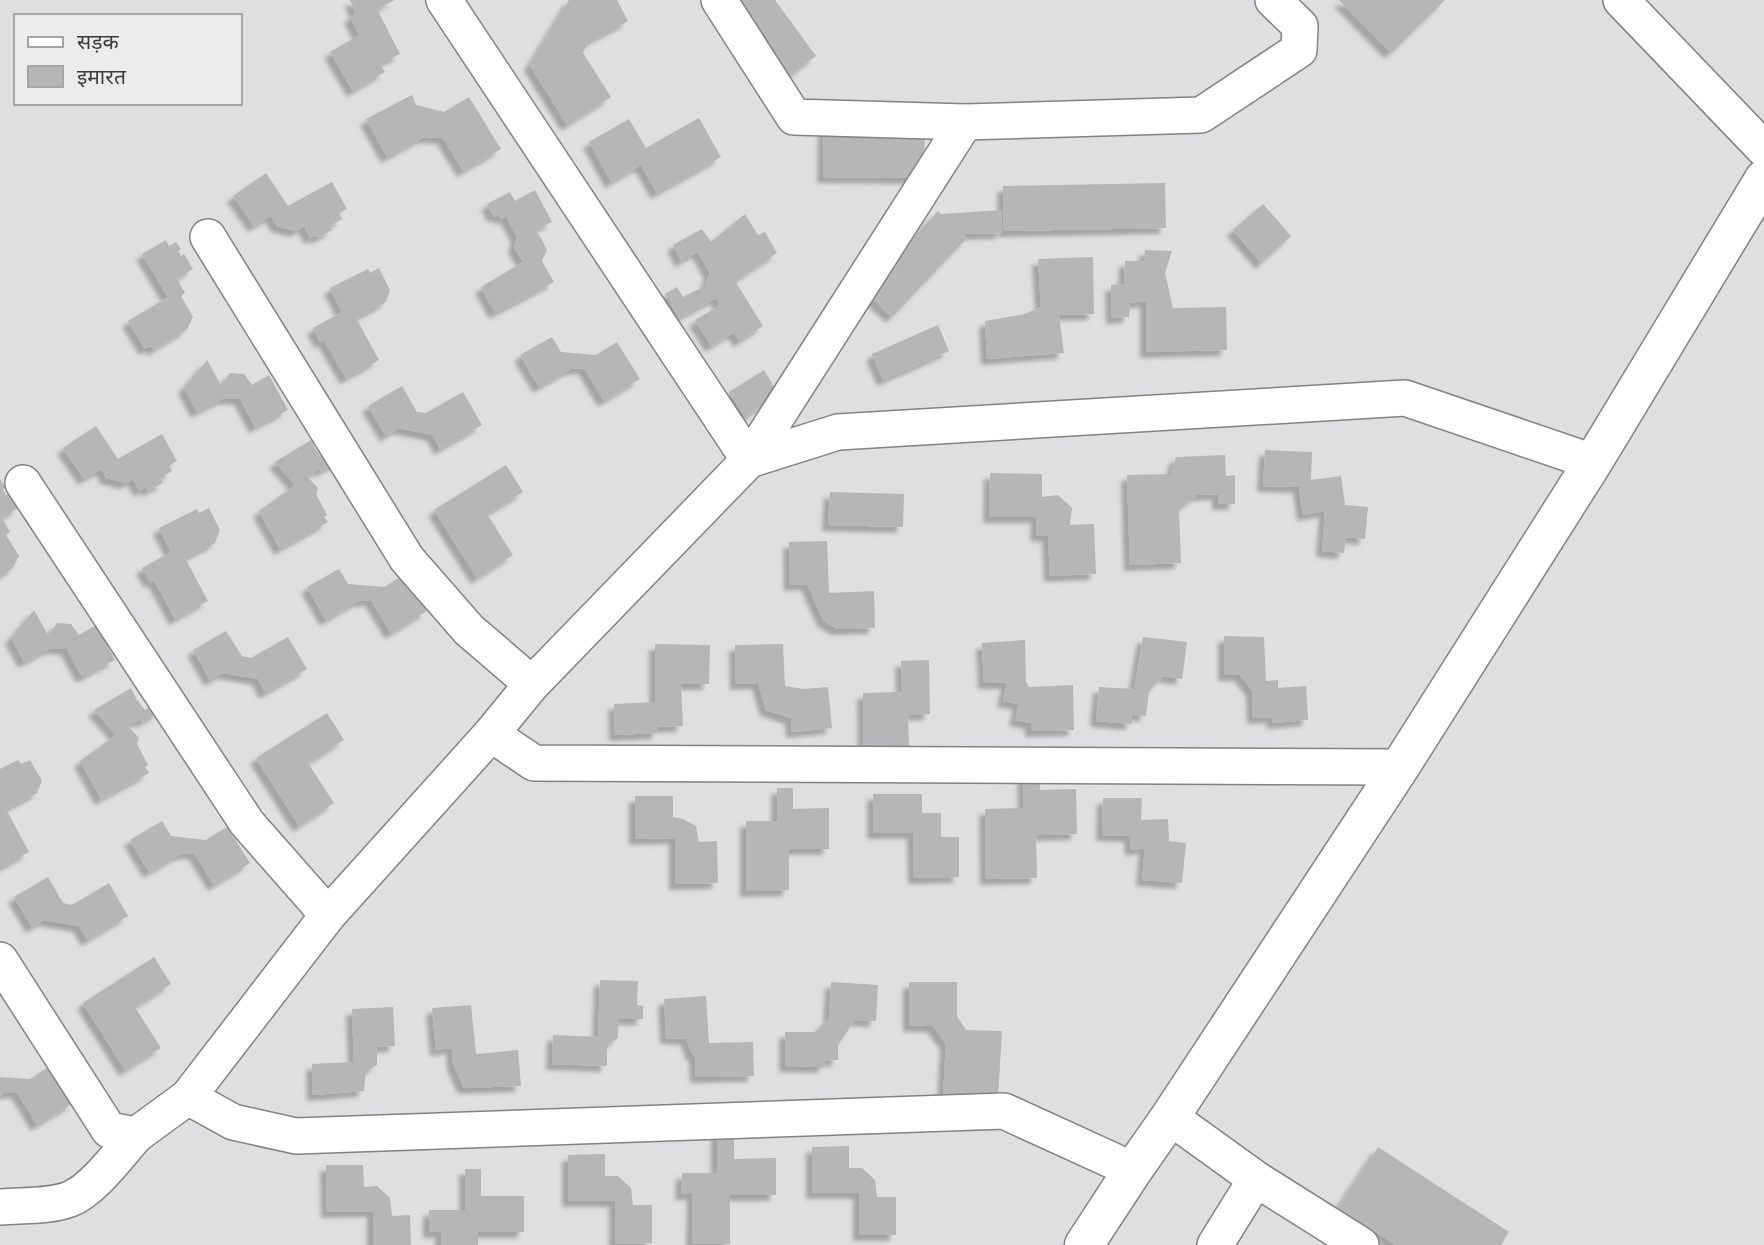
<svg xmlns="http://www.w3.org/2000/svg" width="1764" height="1245" viewBox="0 0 1764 1245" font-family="'Alegreya Sans','Noto Sans Devanagari',sans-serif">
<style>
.building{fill:#b6b5b7;filter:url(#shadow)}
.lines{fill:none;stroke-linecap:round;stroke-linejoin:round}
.minor-casing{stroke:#828284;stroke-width:38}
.tertiary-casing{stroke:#828284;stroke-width:41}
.minor{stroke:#fff;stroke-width:35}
.tertiary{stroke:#fff;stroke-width:38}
</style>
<defs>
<filter id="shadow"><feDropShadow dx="-6" dy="6" stdDeviation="2" flood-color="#0004"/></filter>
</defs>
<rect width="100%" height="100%" fill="#dfdfe1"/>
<g class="building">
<path d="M350,0h45l-18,9 23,45 -20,10 5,8 -32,19 -23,-39 29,-17 -9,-18 6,-4z"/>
<path d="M569,0h48l11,21 -40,21 -5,11 28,44 -44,28 -37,-60z"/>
<path d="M733,0h42l41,56 -27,20z"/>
<path d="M1339,0h106l-54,53z"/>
<path d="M412,95l4,10 28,7 25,-15 32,52 -38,22 -20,-33 -19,-1 -37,20 -21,-38z"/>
<path d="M699,118l22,39 -64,36 -16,-28 -30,17 -22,-40 40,-23 17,29z"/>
<path d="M824,125l101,2 -1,51 -101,-1z"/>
<path d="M266,173l22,33 44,-24 15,27 -8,4 3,6 -12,7 2,4 -14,8 -2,-3 -6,3 -6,-12 -8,5 -19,-5 -6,-10 -17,10 -21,-30z"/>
<path d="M1165,183l1,45 -162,3 -1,-45z"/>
<path d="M535,190l17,32 -17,8 6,8 6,12 -5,11 12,21 -59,31 -14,-26 42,-25 -9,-15 3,-10 -11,-21 -5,3 -3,-5 -4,3 -7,-13 23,-12 5,9z"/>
<path d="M1263,204l28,32 -30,27 -28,-33z"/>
<path d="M1001,210l1,23 -39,1 4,4 -75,79 -29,-27 75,-79 3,3z"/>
<path d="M745,214l13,21 7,-3 12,21 -42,28 28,45 -24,15 -5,-9 -23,14 -16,-26 25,-15 -4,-7 -37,20 -14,-24 12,-7 6,10 22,-11 5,-13 -12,-21 -17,9 -8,-16 29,-16 9,13z"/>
<path d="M166,240l3,6 7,-4 5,7 -3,2 3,5 3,-2 9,15 -16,10 8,14 -4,3 12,21 -6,12 -33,21 -3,-4 -6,3 -17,-28 40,-24 -26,-43z"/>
<path d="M1145,250l27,1 -7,22 8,35 53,-1 1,43 -81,2v-51l-16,2 -1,14 -17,1 -1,-33 13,-1 1,-23h19z"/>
<path d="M1093,257l1,57 -35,1 5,38 -77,6 -2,-38 40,-7 16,-7 -3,-48z"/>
<path d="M379,268l11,22 -4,12 -30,16 23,42 -33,18 -22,-38 -4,2 -7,-14 29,-16 -12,-24 38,-19 2,4z"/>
<path d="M938,325l11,26 -66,29 -11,-26z"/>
<path d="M552,337l9,15 35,3 21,-13 23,37 -36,22 -20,-33 -13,1 -32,18 -19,-32z"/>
<path d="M207,360l14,25 9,-12 14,1 8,11 17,-10 19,35 -33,17 -15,-28 -16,-1 -27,14 -13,-24z"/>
<path d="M764,370l15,25 -34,22 -16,-25z"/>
<path d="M402,386l15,26 9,1 37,-21 19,33 -42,24 -7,-14 -35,-7 -12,8 -18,-30z"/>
<path d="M96,426l22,33 44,-25 15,27 -8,5 3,5 -12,7 3,5 -15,8 -2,-4 -6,4 -7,-12 -7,4 -20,-5 -4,-9 -18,10 -21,-31z"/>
<path d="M311,440l5,10 8,10 11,-6 3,8 -17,9 -1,-2 -13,7 11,12 -2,6 11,21 -3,2 4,5 -48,27 -21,-38 36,-26 -20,-23z"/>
<path d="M1265,450l47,2 -1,28 30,-4 4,29 23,2 -3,32 -19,-2 -2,16 -22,-2 3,-40 -22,4 -4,-28 -36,-1z"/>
<path d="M1225,455l1,21 9,-1v29h-17v-10l-21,1 -18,15 2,53 -51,2 -3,-90 44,-1 5,-17z"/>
<path d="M506,465l17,27 -36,22 26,41 -36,23 -43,-68z"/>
<path d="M990,473l52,1v23l16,-2 14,13 -2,17 24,-1 2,50 -46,2 -2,-40 -12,-1 1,-18h-48z"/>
<path d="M0,479l6,9 -3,1 3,6 3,-2 9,15 -16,10 8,14 -4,3 13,21 -6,12 -13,8z"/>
<path d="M830,492l74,2 -1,33 -75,-2z"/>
<path d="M209,508l11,22 -5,13 -30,15 23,43 -33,18 -21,-39 -4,2 -8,-14 29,-16 -12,-24 38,-19 2,4z"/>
<path d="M827,541l2,52 45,-2 1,37 -38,1 -14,-9 -16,-36 -17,1 -1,-43z"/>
<path d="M339,569l9,15 36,3 20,-12 23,36 -36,22 -20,-33 -13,1 -32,19 -19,-33z"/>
<path d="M34,610l14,25 9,-12 14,1 8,11 17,-10 19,35 -33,17 -15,-28 -16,-1 -27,14 -13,-24z"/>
<path d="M226,631l16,25 9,2 37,-21 19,32 -42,24 -7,-14 -35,-6 -13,7 -17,-30z"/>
<path d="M1224,636l40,1 2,44 12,-1v8l28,-2 2,34 -35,3 -1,-6 -19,1 -1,-28 -12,-15h-16z"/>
<path d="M1143,637l44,5 -5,37 -19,-3 -14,15 -3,25 -14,-2v10l-36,-3 3,-34 35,2z"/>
<path d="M1025,640l1,42 3,5 44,-2 1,45 -43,1v-8l-16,-3 4,-16 -16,-3 4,-18h-23l-2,-40z"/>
<path d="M655,644l55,1 -1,39h-28l2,42 -25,1v6l-43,2 -1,-31 41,-2z"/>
<path d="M783,644l2,42 18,3 25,-2 4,41 -40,4 -1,-14 -25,-8 -8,-27 -22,1 -1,-39z"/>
<path d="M929,660l1,54 -22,1 1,31h-18v13l-27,1 -1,-67 39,-1 -1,-31z"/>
<path d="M131,688l6,12 8,10 11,-6 3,8 -17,10 -1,-3 -13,7 11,12 -2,6 11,21 -3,2 4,6 -48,26 -21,-38 36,-26 -22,-25z"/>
<path d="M327,713l17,27 -36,23 26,40 -35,23 -43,-68z"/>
<path d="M18,760l3,4 9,-4 12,21 -5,12 -31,16 23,43 -29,16v-99z"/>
<path d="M1023,773h17v17l36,-1 1,45 -41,1 1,43 -51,1 -1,-70 39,-1z"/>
<path d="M777,788h16v21l36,-1v41h-40v41l-43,1v-70h31z"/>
<path d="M873,794h49v19h19v24h18v40l-45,1 -1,-45h-40z"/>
<path d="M635,796h38v21l10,2 13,7 3,16 18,-1 1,42 -43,1v-46l-40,1z"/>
<path d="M1103,798h39l-1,22 27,-1 1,22 17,2 -4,40 -40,-3 3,-32 -14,2 -1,-14 -28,-1z"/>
<path d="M162,821l9,15 35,4 21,-13 23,36 -36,22 -20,-32 -13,1 -32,18 -19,-32z"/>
<path d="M48,877l15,26 9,2 37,-22 19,33 -41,24 -8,-14 -35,-6 -12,7 -18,-30z"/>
<path d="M154,957l17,27 -36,23 26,41 -36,22 -42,-67z"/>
<path d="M600,980l38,1 -1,24 6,1v13h-24l-1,19 -11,8v20l-55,-2 1,-29 45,2z"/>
<path d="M831,982l47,3 -2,36 -21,-1 -17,25v15l-13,1 -1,6 -39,-1v-34h35v-5l9,-8z"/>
<path d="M909,982h48v34l9,14 36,1 -4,68 -55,-3 3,-52 -13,-18h-24z"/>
<path d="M706,996l3,47 44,-1 1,34 -58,1 -1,-20 -5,-7 -3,-11 -21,-1 -2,-39z"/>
<path d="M471,1005l5,49 42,-4 3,36 -57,2 -11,-24 -1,-16 -16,2 -4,-42z"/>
<path d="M393,1007l2,39 -18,1v18l-11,6 -2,20 -51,4 -1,-31 42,-2 -2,-53z"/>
<path d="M50,1066l23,37 -36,22 -20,-33 -13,1 -4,3v-19l30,2z"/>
<path d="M717,1131h17v28l42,-1v37h-46v49h-38l1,-50h-12l1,-21h35z"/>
<path d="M849,1146v22h13l13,12 2,17h19v38h-37v-42h-47v-46z"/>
<path d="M1378,1147l131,85 -8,13h-105l-58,-37z"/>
<path d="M605,1154v22h13l13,12 2,17h19v38l-37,1v-43h-47v-46z"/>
<path d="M326,1165h37l1,22 13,-1 13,12 2,18 18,-1 1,30h-38v-34l-46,1z"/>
<path d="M465,1169h16v27h43v36h-46v13h-37v-13h-12v-22h36z"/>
</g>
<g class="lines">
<defs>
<g id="minor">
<path d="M444,0l305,460 89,-28 567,-34 188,64"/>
<path d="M719,0l75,117 171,5 236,-7 98,-65 1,-24 -27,-26"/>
<path d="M1621,0l143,149"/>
<path d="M208,237l199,322 62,71 63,54"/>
<path d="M23,483l224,340 81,92"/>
<path d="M491,734l43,29 866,4"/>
<path d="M0,960l109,170 27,5 52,-38 140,-182 163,-181 41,-50 217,-224 216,-338"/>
<path d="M188,1097l45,25 63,14 708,-25 129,59"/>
<path d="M1170,1117l86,62 105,66"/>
<path d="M0,1207c22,-2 49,0 70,-8 23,-9 50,-46 66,-64"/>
<path d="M1215,1245l41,-66"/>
</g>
<path id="tertiary" d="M1084,1245l49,-75 37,-53 230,-350 193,-305 171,-283"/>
</defs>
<use href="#minor" class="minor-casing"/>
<use href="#tertiary" class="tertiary-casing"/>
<use href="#minor" class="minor"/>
<use href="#tertiary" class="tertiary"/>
</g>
<rect x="14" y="14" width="228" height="91" fill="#ececef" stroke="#a5a5a7" stroke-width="2"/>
<rect x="28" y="37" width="35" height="10" fill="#ffffff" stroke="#a5a5a7" stroke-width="2"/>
<text x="77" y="49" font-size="21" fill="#3a3a3b">सड़क</text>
<rect x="28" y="66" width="35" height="21" fill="#b6b5b7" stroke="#a5a5a7" stroke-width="2"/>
<text x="77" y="84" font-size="21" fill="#3a3a3b">इमारत</text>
</svg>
